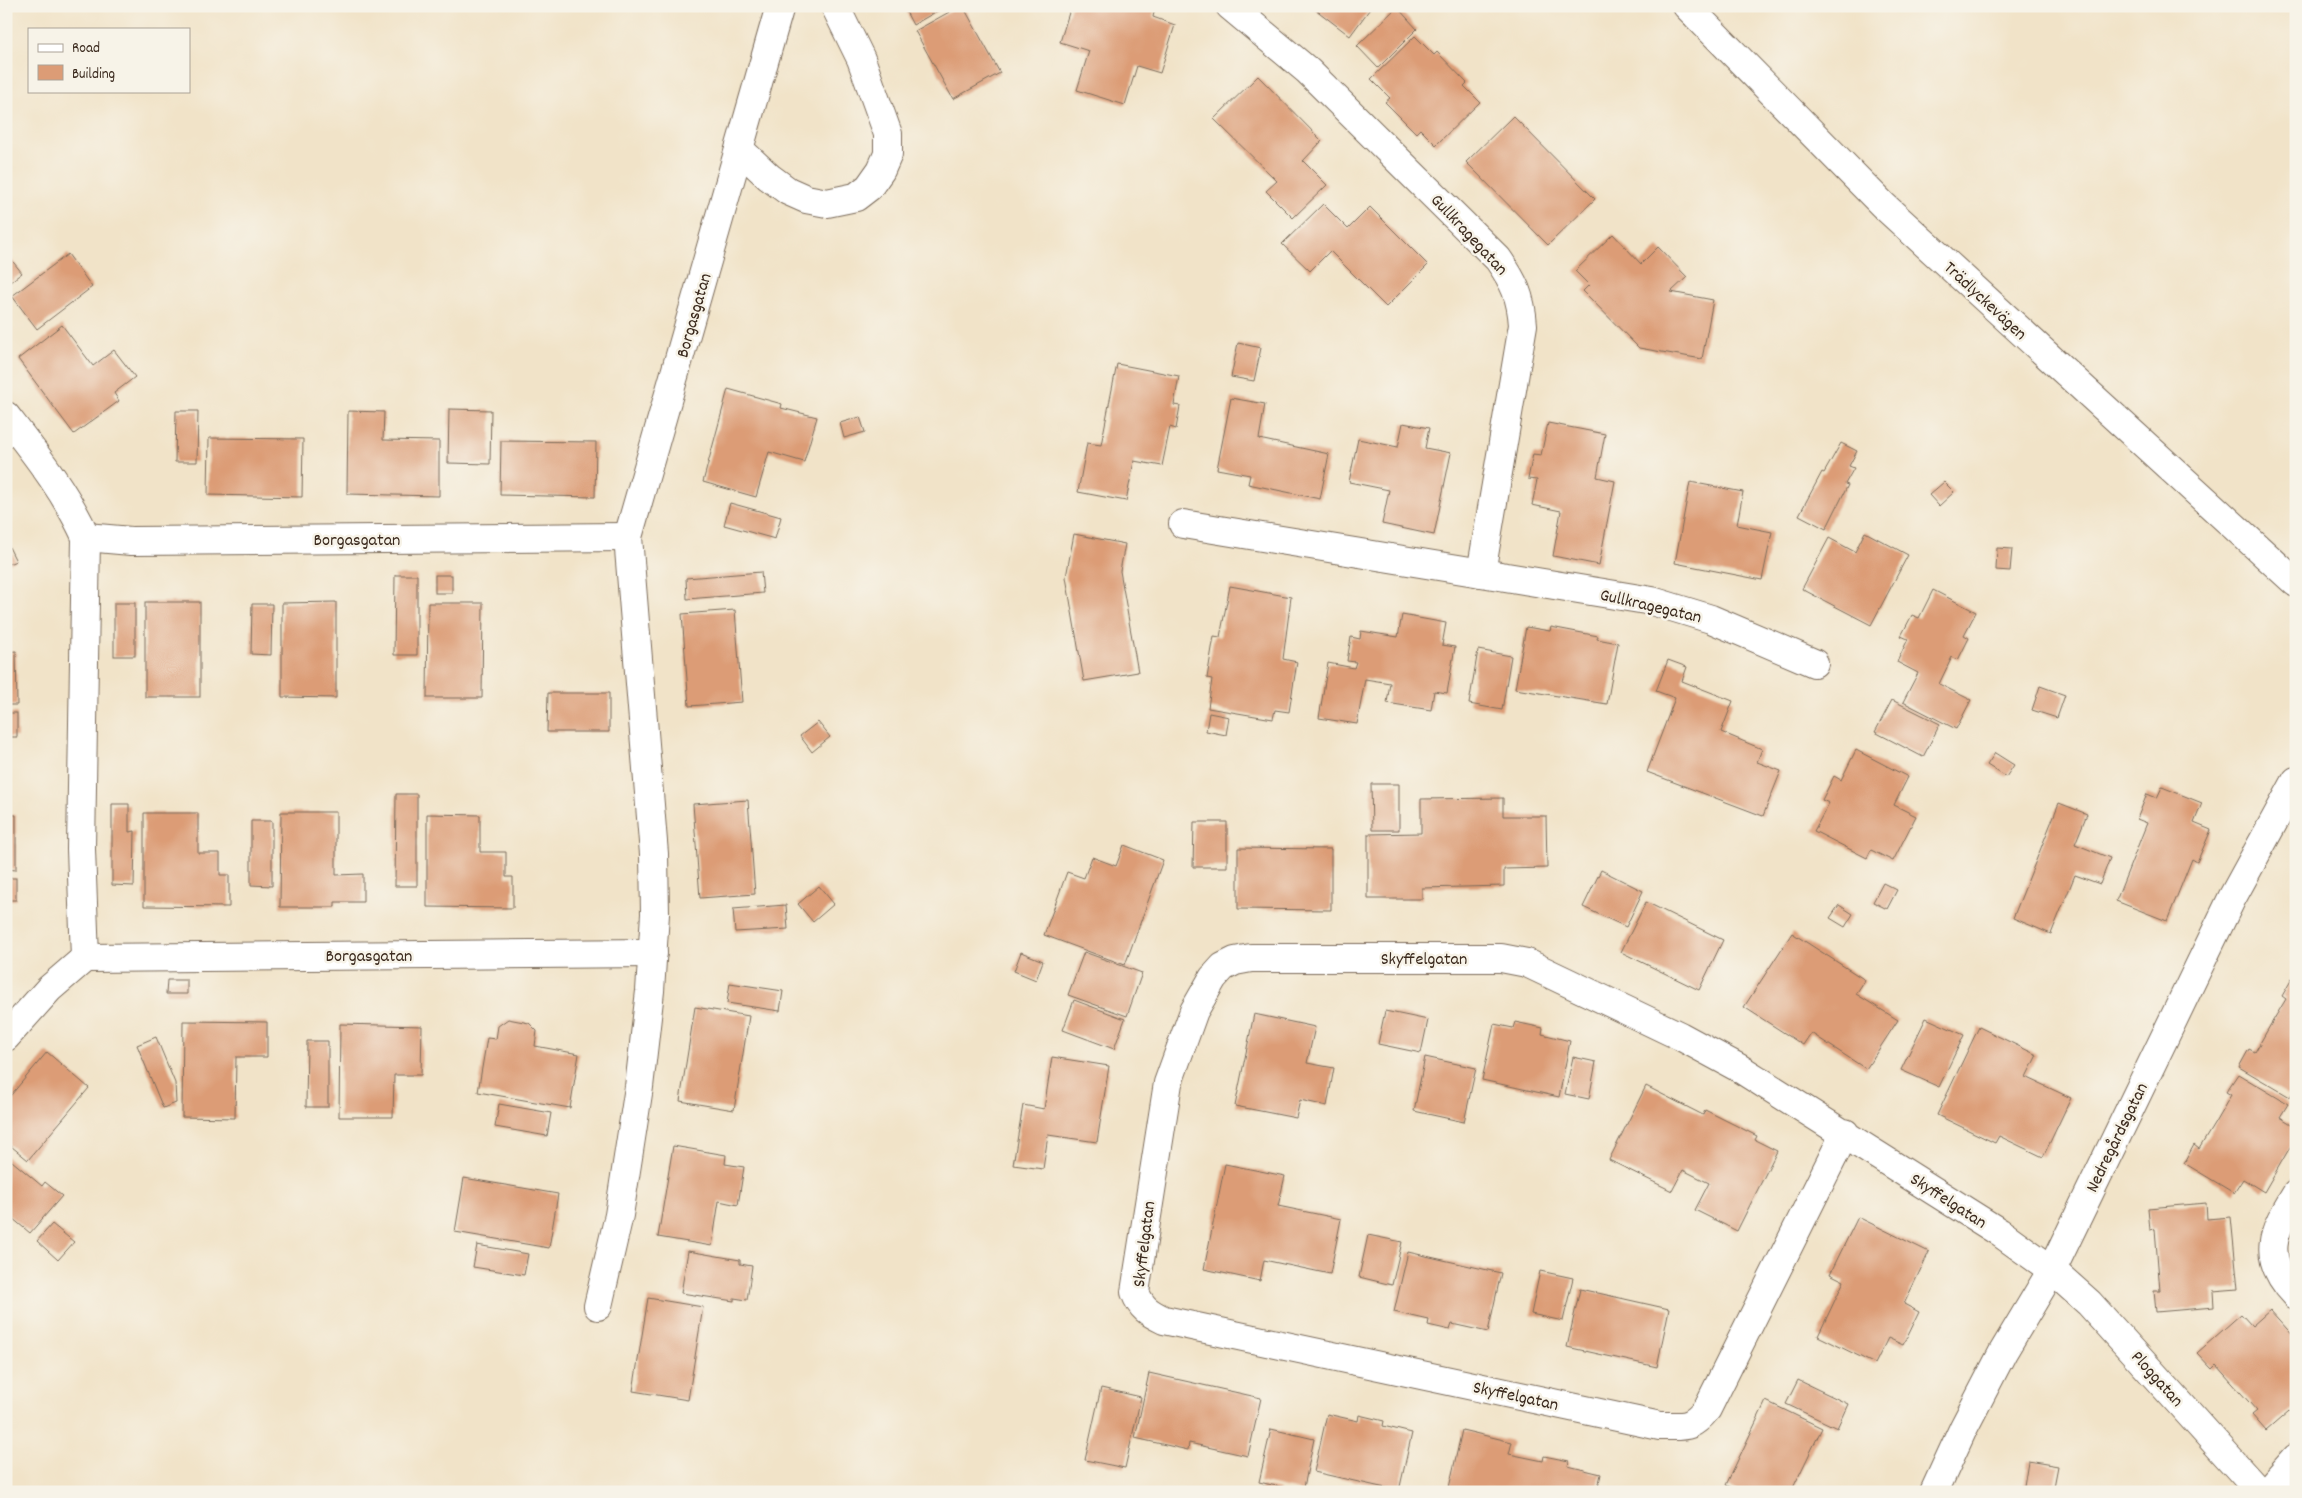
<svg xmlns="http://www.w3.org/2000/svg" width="2302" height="1498" viewBox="0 0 2302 1498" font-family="Dekko,sans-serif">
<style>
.building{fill:#dc9c76}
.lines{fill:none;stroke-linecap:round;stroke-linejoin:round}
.minor-casing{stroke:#7b6b5a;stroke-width:30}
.minor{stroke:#fff;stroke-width:28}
.labels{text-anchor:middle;stroke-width:5;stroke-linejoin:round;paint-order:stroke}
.street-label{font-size:18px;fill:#3b2a1e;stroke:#f7f3e8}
</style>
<rect width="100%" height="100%" fill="#f7f3e8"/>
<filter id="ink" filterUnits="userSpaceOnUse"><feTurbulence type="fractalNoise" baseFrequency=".02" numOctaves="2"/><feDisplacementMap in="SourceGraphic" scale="10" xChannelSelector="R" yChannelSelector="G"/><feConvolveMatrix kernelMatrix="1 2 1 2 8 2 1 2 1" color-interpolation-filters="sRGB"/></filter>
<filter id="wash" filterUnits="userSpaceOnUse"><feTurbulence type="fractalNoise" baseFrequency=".0096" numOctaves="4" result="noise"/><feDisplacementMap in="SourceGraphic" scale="20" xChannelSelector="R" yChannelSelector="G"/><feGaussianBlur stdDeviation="1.12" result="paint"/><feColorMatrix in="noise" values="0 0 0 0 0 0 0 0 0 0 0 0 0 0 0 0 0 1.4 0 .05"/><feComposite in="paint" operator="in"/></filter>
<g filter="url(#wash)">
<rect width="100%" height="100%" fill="#f1e3c8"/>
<g id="blocks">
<g class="building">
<path d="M903,6h34l2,4 -26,15z"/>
<path d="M960,6h3l37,67 -47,26 -38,-68z"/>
<path d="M1071,6h80l4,2 -2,9 22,8 -15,48 -23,-7 -12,39 -48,-15 12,-39 -29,-9z"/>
<path d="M1311,6h61l-22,30z"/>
<path d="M1397,7l20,22 -39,39 -21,-22z"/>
<path d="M1415,36l19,19 3,-3 30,31 -3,3 16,16 -44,43 -16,-16 -4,4 -31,-31 5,-4 -19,-19z"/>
<path d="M1258,76l64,65 -19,20 24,24 -34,33 -27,-27 11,-10 -63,-62z"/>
<path d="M1513,116l82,83 -47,46 -82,-83z"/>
<path d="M1323,204l25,25 22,-22 58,58 -42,42 -56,-56 -20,20 -28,-27z"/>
<path d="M1613,234l28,30 17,-17 29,30 -16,15 42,8 -11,59 -63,-11 -56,-57 6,-6 -14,-14z"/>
<path d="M6,253l16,20 -16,12z"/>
<path d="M68,254l24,33 -55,42 -25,-33z"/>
<path d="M62,325l31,41 21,-16 21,27 -21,16 5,8 -45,33 -56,-75z"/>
<path d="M1238,343l23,5 -7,33 -23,-4z"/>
<path d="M1117,364l62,12 -5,29 6,1 -4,23 -6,-2 -8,39 -28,-5 -8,40 -48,-9 9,-49 14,2z"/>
<path d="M728,389l54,15 -1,4 36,9 -13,45 -35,-10 -13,45 -53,-15z"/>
<path d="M1231,398l34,6 -6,35 70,15 -9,45 -72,-15 2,-9 -33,-6z"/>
<path d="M449,409l42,1 -1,54 -42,-1z"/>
<path d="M176,411h22l-1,51h-22z"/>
<path d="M348,411l36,1 -1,28 56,1v55l-92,-2z"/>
<path d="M860,417l5,15 -21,6 -4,-15z"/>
<path d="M1403,423l26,5 -4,20 26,5 -17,82 -52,-11 7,-34 -40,-8 9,-43 40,8z"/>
<path d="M1548,423l57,11 -8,43 18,4 -16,84 -46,-9 8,-45 -29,-6 5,-25 -9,-1 5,-25 8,1z"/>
<path d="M209,438l94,1 -1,58 -94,-2z"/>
<path d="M501,441l95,1 -1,55 -95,-2z"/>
<path d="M1841,443l16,8 -8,15 5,2 -9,16 3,1 -22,44 -27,-14 23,-43 2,1z"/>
<path d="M1690,482l53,10 -6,33 35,7 -10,48 -87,-17z"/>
<path d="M1944,482l10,10 -15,14 -10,-11z"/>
<path d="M730,503l51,14 -6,22 -51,-14z"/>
<path d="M1865,532l43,23 -37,70 -69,-36 27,-51 26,14z"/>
<path d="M1074,534l51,10 -5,27 18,101 -54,9 -18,-104z"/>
<path d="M6,541l10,20 -10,4z"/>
<path d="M1997,548l15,1 -2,22 -14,-1z"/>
<path d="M761,572l2,21 -76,6 -1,-21z"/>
<path d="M395,575h22v80h-23z"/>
<rect x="435" y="575" width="17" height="18"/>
<path d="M1230,586l61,11 -8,62 14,3 -8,50 -14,-2 -2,9 -65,-11 4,-29 -5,-1 7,-42 6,1z"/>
<path d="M1933,590l43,22 -12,23 5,3 -11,22 -6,-3 -13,27 32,16 -15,29 -53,-27 15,-29 -21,-11 11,-23 -7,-3 11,-21 7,3z"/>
<rect x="145" y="602" width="55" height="95"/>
<path d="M336,602v96l-54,-1v-94z"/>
<rect x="114" y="603" width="21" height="53"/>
<path d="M428,603h55l-1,95h-55z"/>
<path d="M252,604h20l-1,51 -20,-1z"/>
<path d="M735,610l7,92 -53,4 -7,-92z"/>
<path d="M1402,615l44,8 -4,22 13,2 -8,46 -13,-2 -3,19 -44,-7 3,-20 -25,-4 -8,45 -38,-6 9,-55 26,5 2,-6 -9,-1 4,-24 9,2 1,-8 37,6z"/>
<path d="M1526,627l24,4 1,-4 47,9 -1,3 21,4 -11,61 -92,-15z"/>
<path d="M1478,650l33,6 -9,54 -33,-6z"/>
<path d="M16,651l1,54h-11v-53z"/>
<path d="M1668,660l19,7 -5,14 51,20 -12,31 41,17 -5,13 24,9 -18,45 -116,-44 28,-74 -19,-7z"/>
<path d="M2040,686l25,9 -8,23 -25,-8z"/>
<path d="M548,693h61v39h-62z"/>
<path d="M1892,700l48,24 -17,33 -48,-25z"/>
<rect x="6" y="713" width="11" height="24"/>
<path d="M1209,713l20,4 -3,18 -20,-4z"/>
<path d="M818,722l12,15 -18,15 -12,-16z"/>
<path d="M1856,750l52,27 -14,28 22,11 -23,45 -22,-11 -4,8 -53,-27 15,-28 -7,-3 12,-24 7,4z"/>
<path d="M1995,753l19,12 -8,12 -19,-12z"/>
<path d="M1371,784h28v46h-27z"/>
<path d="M2162,787l40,16 -8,20 17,7 -14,32 -5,-3 -25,62 -51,-20 31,-78 -10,-4 10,-25 10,4z"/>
<path d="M396,794h21v92h-22z"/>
<path d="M1503,798v18h43l1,52 -43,1v17l-82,2v11h-54v-65l53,-1v-34z"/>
<path d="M748,800l7,94 -55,4 -7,-94z"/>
<path d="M2059,803l28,11 -12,30 35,14 -10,26 -25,-9 -24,59 -38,-16z"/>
<path d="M112,804h17v28l6,-1 -1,55 -22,-1z"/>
<path d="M281,812h55v63l27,-1v28h-28v5h-55z"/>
<path d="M144,813h54v40h22v22h9v32l-85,-1z"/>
<path d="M427,814l53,1v37h26v25h7v31l-86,-1z"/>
<path d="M6,815h10v55l-10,-1z"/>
<path d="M251,821h21v65l-21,-1z"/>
<path d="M1194,822h33v45h-34z"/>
<path d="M1124,845l39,15 -38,105 -81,-30 23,-63 17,6 8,-21 24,9z"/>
<path d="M1238,848l93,1v61l-93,-1z"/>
<path d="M1601,870l42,21 -17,36 -43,-20z"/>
<rect x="6" y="878" width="10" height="22"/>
<path d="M1883,883l14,7 -10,19 -14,-7z"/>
<path d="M819,886l15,18 -21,18 -15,-18z"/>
<path d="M1646,902l77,38 -24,50 -78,-38z"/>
<path d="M786,905l2,24 -53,3 -2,-23z"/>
<path d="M1839,905l14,9 -8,13 -15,-9z"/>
<path d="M1792,933l73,47 -9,14 42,26 -32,49 -55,-36 -8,12 -59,-38z"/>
<path d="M1021,952l22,9 -7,19 -22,-9z"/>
<path d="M1084,952l58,21 -15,43 -59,-21z"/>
<path d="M2293,977l3,2v107l-6,11 -51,-30 10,-18 6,3 16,-28 15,-25 -4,-3z"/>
<path d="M167,980h20v14h-21z"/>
<path d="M730,983l53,8 -3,20 -53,-8z"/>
<path d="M1074,1000l51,19 -11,30 -51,-19z"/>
<path d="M695,1007l54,9 -15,94 -54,-9z"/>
<path d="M1385,1011l43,9 -7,33 -43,-9z"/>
<path d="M1254,1014l61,13 -8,36 27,5 -7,38 -27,-6 -4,18 -61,-12z"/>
<path d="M1926,1018l38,17 -25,52 -38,-17z"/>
<path d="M508,1019l21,4 8,8 -2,15 44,8 -9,54 -92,-16 9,-54 9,1 2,-13z"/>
<path d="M183,1021l84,1v35h-31l-1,61 -53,-1z"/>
<path d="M1515,1022l28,6 -1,6 28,7 -11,56 -77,-17 12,-56 19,4z"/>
<path d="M340,1024l82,2 -1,49h-27l-1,42h-54z"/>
<path d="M1979,1027l58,28 -11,22 45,21 -28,59 -44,-21 -4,7 -58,-28z"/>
<path d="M156,1037l19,46 1,20 -13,5 -26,-63z"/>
<path d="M307,1041h21v66h-22z"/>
<path d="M47,1052l42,36 -61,72 -22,-18v-41z"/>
<path d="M1052,1057l57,9 -12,76 -49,-7 -5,34 -30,-4 10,-60 21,4z"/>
<path d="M1425,1057l51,11 -12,54 -50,-11z"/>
<path d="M1573,1057l23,5 -7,37 -24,-5z"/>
<path d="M2238,1074l50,30 -8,13 16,10v10l-32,55 -21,-13 -9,14 -50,-30 10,-18 5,4 17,-28 15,-26 -5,-3z"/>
<path d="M1646,1086l57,29 2,-5 52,26 -2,4 22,11 -40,80 -42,-21 14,-27 -26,-13 -11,21 -63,-31z"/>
<path d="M499,1104l52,9 -4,23 -52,-9z"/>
<path d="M673,1146l53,9 -1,9 19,3 -6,38 -19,-4 -7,45 -54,-9z"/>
<path d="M6,1156l36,30 3,-4 17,14 -32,37 -24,-20z"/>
<path d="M1225,1164l60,12 -7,30 63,13 -11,55 -66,-14 -4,21 -56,-12z"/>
<path d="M464,1178l94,16 -9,54 -94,-16z"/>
<path d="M2206,1203l1,16 24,-2 7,72 -25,2 1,16 -58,5 -2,-21h6l-5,-62 -5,1 -2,-22z"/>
<path d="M1858,1217l71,35 -25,52 15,8 -16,33 -15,-7 -13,26 -57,-28 26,-55 -14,-7z"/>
<path d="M52,1224l22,18 -16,18 -21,-19z"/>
<path d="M1368,1235l34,7 -10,43 -33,-8z"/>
<path d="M477,1245l51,9 -4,21 -51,-8z"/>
<path d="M688,1251l52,9v4l12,2 -5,34 -13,-2v3l-53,-8z"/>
<path d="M1408,1252l93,21 -13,59 -36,-8 -2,6 -22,-5 1,-5 -35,-8z"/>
<path d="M1540,1271l33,7 -10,43 -32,-7z"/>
<path d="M1580,1289l89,20 -12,58 -90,-20z"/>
<path d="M648,1298l55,9 -15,93 -55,-9z"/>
<path d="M2270,1310l26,29v66l-30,26 -14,-16 5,-4 -41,-46 -4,4 -15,-16 44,-39 11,12z"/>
<path d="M1149,1373l112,25 -13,58 -59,-13 -1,7 -53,-12z"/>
<path d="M1798,1380l50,24 -11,24 -51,-24z"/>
<path d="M1101,1388l40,9 -16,71 -40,-8z"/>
<path d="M1766,1401l56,27 -31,64h-51l-14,-7z"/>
<path d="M1327,1414l31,7 1,-6 25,6 -1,5 29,7 -13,58 -85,-19z"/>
<path d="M1271,1429l43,10 -11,53 -44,-10z"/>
<path d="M1462,1430l50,12 -3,12 34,7 1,-5 25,5 -1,5 33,8 -4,18h-149z"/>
<path d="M2028,1461l30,5 -5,26h-30z"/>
<path d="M1262,1486l18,4 -1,2h-18z"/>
</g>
</g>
</g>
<g filter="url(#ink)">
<use href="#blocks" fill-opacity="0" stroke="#7b6b5a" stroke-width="1"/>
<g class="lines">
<defs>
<g id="minor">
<path d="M1230,6l78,65 190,188c16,23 23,37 25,66l-42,248"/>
<path d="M1687,6l196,199 413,378"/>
<path d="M740,150l29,27 19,14 18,8 21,4 29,-6 13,-10 12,-17 7,-16v-20l-27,-75 -26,-53"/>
<path d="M6,416c31,40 59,75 80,121l45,4 497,-4"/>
<path d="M1183,524l469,77 59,18 103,44"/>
<path d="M85,958l-4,-109 5,-312"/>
<path d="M6,1037l43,-48 36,-31 568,-5"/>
<path d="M1845,1133l-138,276c-16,20 -22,17 -47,17l-496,-106c-15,-7 -23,-12 -29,-28l33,-209 26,-72 19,-33 10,-11 12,-6 16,-3h250l26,5 153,73 59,32 260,164 53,38 37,33 171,189"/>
<path d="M2296,1194c-24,39 -36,64 0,101"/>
<path d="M598,1306l21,-91 20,-128 11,-96 5,-77 -1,-60 -26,-317 152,-531"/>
<path d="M1934,1492l29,-63 40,-77 49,-82 180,-372 64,-117"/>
<path d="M2266,1492l30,-34"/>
</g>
</defs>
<use href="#minor" class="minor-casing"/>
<use href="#minor" class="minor"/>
</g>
</g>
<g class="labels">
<g class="street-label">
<text transform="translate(1470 234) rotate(47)" y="6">Gullkragegatan</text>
<text transform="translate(1986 300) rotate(43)" y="6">Trädlyckevägen</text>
<text transform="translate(693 315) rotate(-74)" y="6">Borgasgatan</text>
<text x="357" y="545">Borgasgatan</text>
<text transform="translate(1651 605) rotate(13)" y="6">Gullkragegatan</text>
<text x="369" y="961">Borgasgatan</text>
<text x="1424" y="964">Skyffelgatan</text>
<text transform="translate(2116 1137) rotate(-64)" y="6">Nedregårdsgatan</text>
<text transform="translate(1949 1200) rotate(33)" y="6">Skyffelgatan</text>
<text transform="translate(1143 1244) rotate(-83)" y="6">Skyffelgatan</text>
<text transform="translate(2158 1378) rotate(48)" y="6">Ploggatan</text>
<text transform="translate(1516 1395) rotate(12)" y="6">Skyffelgatan</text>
</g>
</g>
<rect width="2302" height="1498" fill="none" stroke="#f7f3e8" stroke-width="25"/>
<rect x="28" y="28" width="162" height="65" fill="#f7f3e8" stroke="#aca397"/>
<rect x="38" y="44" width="25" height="8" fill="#ffffff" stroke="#aca397"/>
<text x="72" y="52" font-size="15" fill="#3b2a1e">Road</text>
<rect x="38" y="65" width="25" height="15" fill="#dc9c76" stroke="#aca397"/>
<text x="72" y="78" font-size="15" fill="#3b2a1e">Building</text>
</svg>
